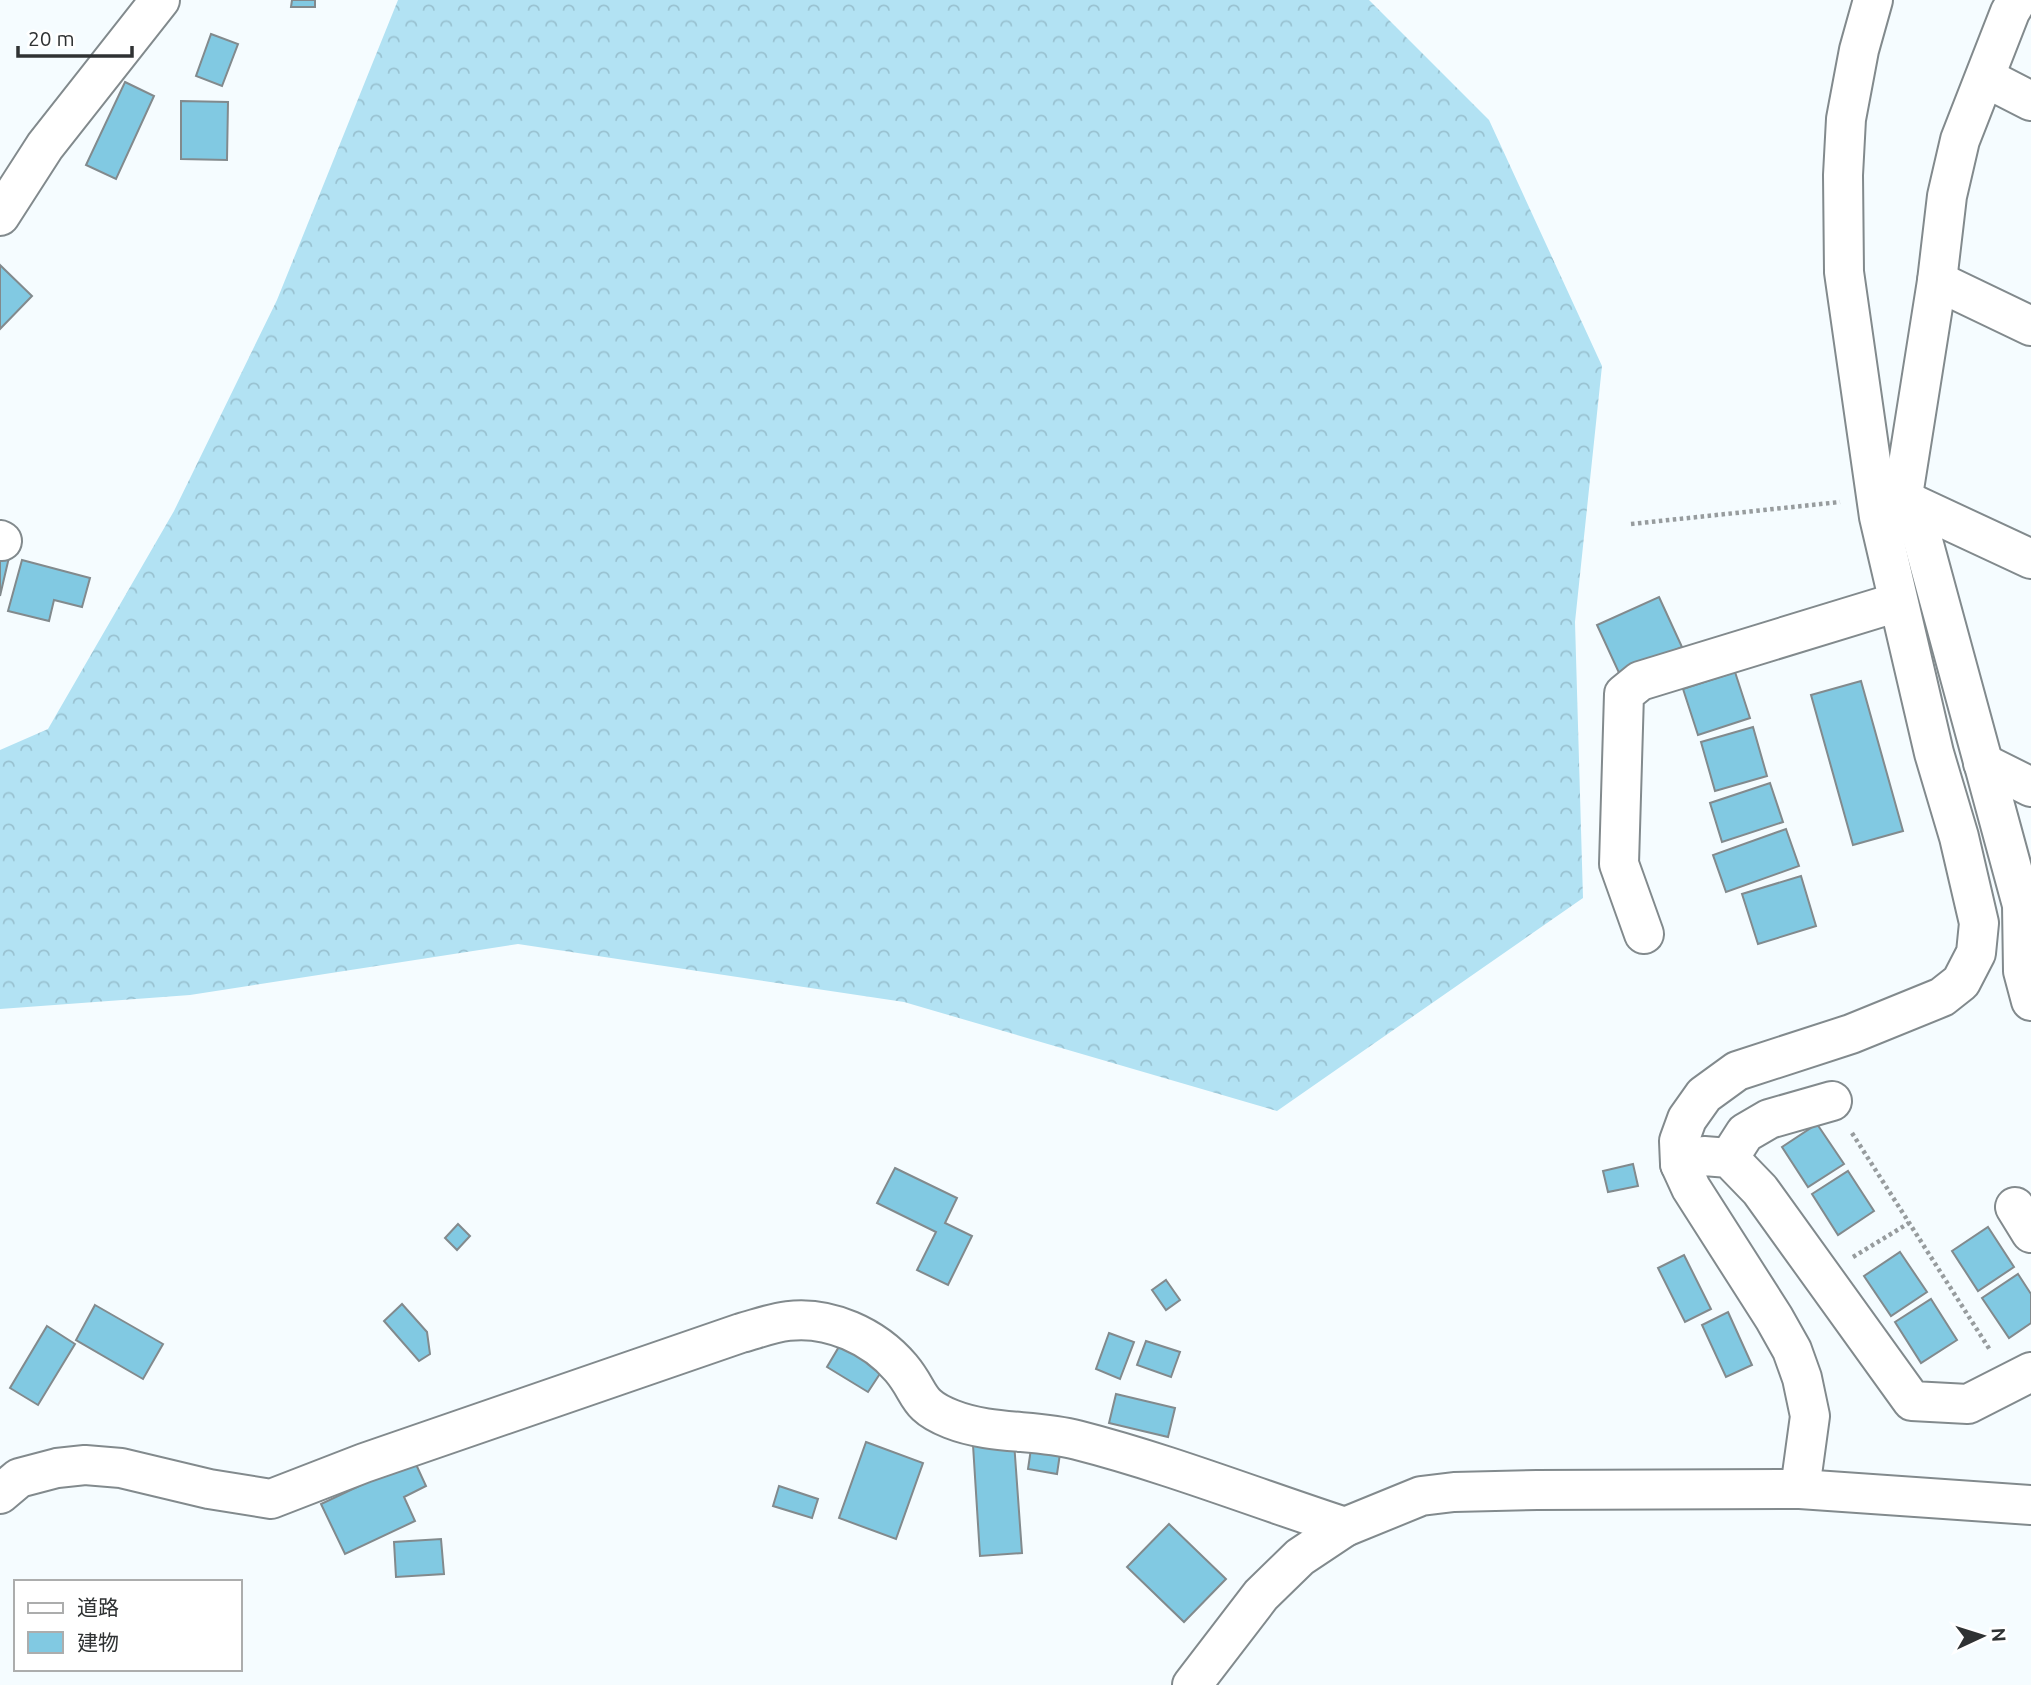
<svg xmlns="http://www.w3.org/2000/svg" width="2031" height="1685" viewBox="0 0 2031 1685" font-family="Ubuntu,'Noto Sans JP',sans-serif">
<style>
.forest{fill:url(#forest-crowns)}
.building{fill:#81c9e2;stroke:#828a8d;stroke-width:2}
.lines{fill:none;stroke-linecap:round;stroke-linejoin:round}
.minor-casing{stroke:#828a8d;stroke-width:42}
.path{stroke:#979c9e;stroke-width:4.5;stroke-dasharray:3.5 3.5;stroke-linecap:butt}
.minor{stroke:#fff;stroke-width:38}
</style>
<defs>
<pattern id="forest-crowns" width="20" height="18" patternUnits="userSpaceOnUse" patternTransform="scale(1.75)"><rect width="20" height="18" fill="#b2e2f3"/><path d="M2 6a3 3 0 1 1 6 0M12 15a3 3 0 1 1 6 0" fill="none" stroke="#99c2d1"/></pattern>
</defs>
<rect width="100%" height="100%" fill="#f5fcff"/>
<path class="forest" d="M398,0h971l120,120 113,246 -27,256 8,276 -306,213 -373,-109 -386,-58 -328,51 -190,14v-259l48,-21 126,-218 103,-211z"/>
<g class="building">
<path d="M292,0h23v7h-24z"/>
<path d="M211,34l27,10 -16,42 -26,-10z"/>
<path d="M125,82l29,14 -38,83 -30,-14z"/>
<path d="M181,101l47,1 -1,58 -46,-1z"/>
<path d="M0,265l32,31 -32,33z"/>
<path d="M0,551l10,2 -10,43z"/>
<path d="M22,560l68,18 -8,29 -28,-7 -5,21 -41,-10z"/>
<path d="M1659,597l23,50 -62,28 -23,-50z"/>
<path d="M1735,672l15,46 -52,17 -15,-46z"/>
<path d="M1861,681l42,150 -50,14 -42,-150z"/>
<path d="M1753,727l14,49 -52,15 -14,-49z"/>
<path d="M1770,783l13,39 -61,20 -12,-39z"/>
<path d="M1786,829l13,37 -73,26 -13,-37z"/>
<path d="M1801,876l15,50 -58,18 -16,-50z"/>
<path d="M1817,1124l27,40 -36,23 -26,-40z"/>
<path d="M1633,1164l5,22 -30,6 -5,-21z"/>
<path d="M895,1168l62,30 -12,25 27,13 -24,49 -31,-15 19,-38 -59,-29z"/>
<path d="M1848,1171l26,40 -36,24 -26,-41z"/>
<path d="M458,1224l12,12 -13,14 -12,-12z"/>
<path d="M1988,1227l26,40 -36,24 -26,-40z"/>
<path d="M1900,1252l27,40 -36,24 -27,-40z"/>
<path d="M1684,1255l27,54 -26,13 -27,-54z"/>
<path d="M2018,1274l13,20v29l-22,15 -27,-40z"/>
<path d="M1166,1280l14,20 -14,10 -14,-20z"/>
<path d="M1931,1299l26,41 -36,23 -26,-41z"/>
<path d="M402,1304l25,28 3,22 -11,7 -35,-40z"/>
<path d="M95,1305l68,39 -20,35 -67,-39z"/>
<path d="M1728,1312l24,53 -26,12 -24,-52z"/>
<path d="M47,1326l28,18 -37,61 -28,-17z"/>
<path d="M1109,1333l25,9 -14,37 -24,-10z"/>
<path d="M843,1340l42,26 -17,26 -41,-25z"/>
<path d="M1146,1341l34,11 -9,25 -34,-12z"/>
<path d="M1116,1394l59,14 -7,29 -59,-14z"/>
<path d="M866,1442l57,21 -27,76 -57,-21z"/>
<path d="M1014,1442l8,111 -42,3 -7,-111z"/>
<path d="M1032,1442l29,5 -4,27 -29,-5z"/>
<path d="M414,1460l12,26 -22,11 11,24 -70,33 -24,-50z"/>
<path d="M779,1486l39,13 -6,19 -39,-12z"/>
<path d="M1169,1524l57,55 -42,43 -57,-55z"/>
<path d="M441,1539l3,35 -48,3 -2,-35z"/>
</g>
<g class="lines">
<defs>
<g id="minor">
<path d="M1986,78l45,23"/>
<path d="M0,216l45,-70 115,-146"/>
<path d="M1937,281l94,45"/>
<path d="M1913,504l109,401 1,66 8,30"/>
<path d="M1901,508l36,-227 10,-85 13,-56 50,-128 7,-12"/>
<path d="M1897,509l16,-5 118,55"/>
<path d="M0,540l2,1"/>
<path d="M1983,763l48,24"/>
<path d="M1644,934l-25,-70 5,-170 16,-13 258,-79"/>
<path d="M1729,1158l16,-25 24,-14 63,-18"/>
<path d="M1680,1164l24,-8 25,2 31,32 152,211 56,3 63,-32"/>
<path d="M2015,1207l16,26"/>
<path d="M1800,1489l10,-73 -8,-38 -10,-28 -18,-32 -83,-130 -11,-24 -1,-23 8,-22 17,-24 33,-24 114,-37 91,-37 19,-15 15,-29 3,-30 -20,-86 -25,-84 -55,-236 -35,-245 -1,-97 3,-56 13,-69 14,-50"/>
<path d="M0,1494l19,-16 38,-10 28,-3 36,3 88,21 62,10 93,-36 377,-130c15,-4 31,-10 47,-12 41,-5 86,15 113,47 21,25 14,37 50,51 40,16 85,10 126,21 90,23 179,58 268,87"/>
<path d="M1192,1685l69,-90 39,-38 45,-30 76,-31 33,-4 83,-2 263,-1 231,16"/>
</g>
</defs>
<use href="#minor" class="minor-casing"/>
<g class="path">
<path d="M1631,524l209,-22"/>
<path d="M1852,1133l138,217"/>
<path d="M1853,1257l56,-34"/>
</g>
<use href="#minor" class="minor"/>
</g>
<rect x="14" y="1580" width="228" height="91" fill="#ffffff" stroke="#acadad" stroke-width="2"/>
<rect x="28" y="1603" width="35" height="10" fill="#ffffff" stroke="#acadad" stroke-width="2"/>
<text x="77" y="1615" font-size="21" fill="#2f3233">道路</text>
<rect x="28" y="1632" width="35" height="21" fill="#81c9e2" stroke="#acadad" stroke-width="2"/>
<text x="77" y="1650" font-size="21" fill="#2f3233">建物</text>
<g transform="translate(1982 1636) rotate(86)" stroke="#ffffff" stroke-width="5" paint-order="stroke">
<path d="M0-5L12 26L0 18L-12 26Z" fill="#2f3233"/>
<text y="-10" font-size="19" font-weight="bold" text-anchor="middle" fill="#2f3233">N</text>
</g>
<path d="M18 46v10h114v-10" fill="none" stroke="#2f3233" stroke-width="3.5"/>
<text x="28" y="46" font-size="21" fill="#2f3233" stroke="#ffffff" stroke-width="5" paint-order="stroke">20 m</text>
</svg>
